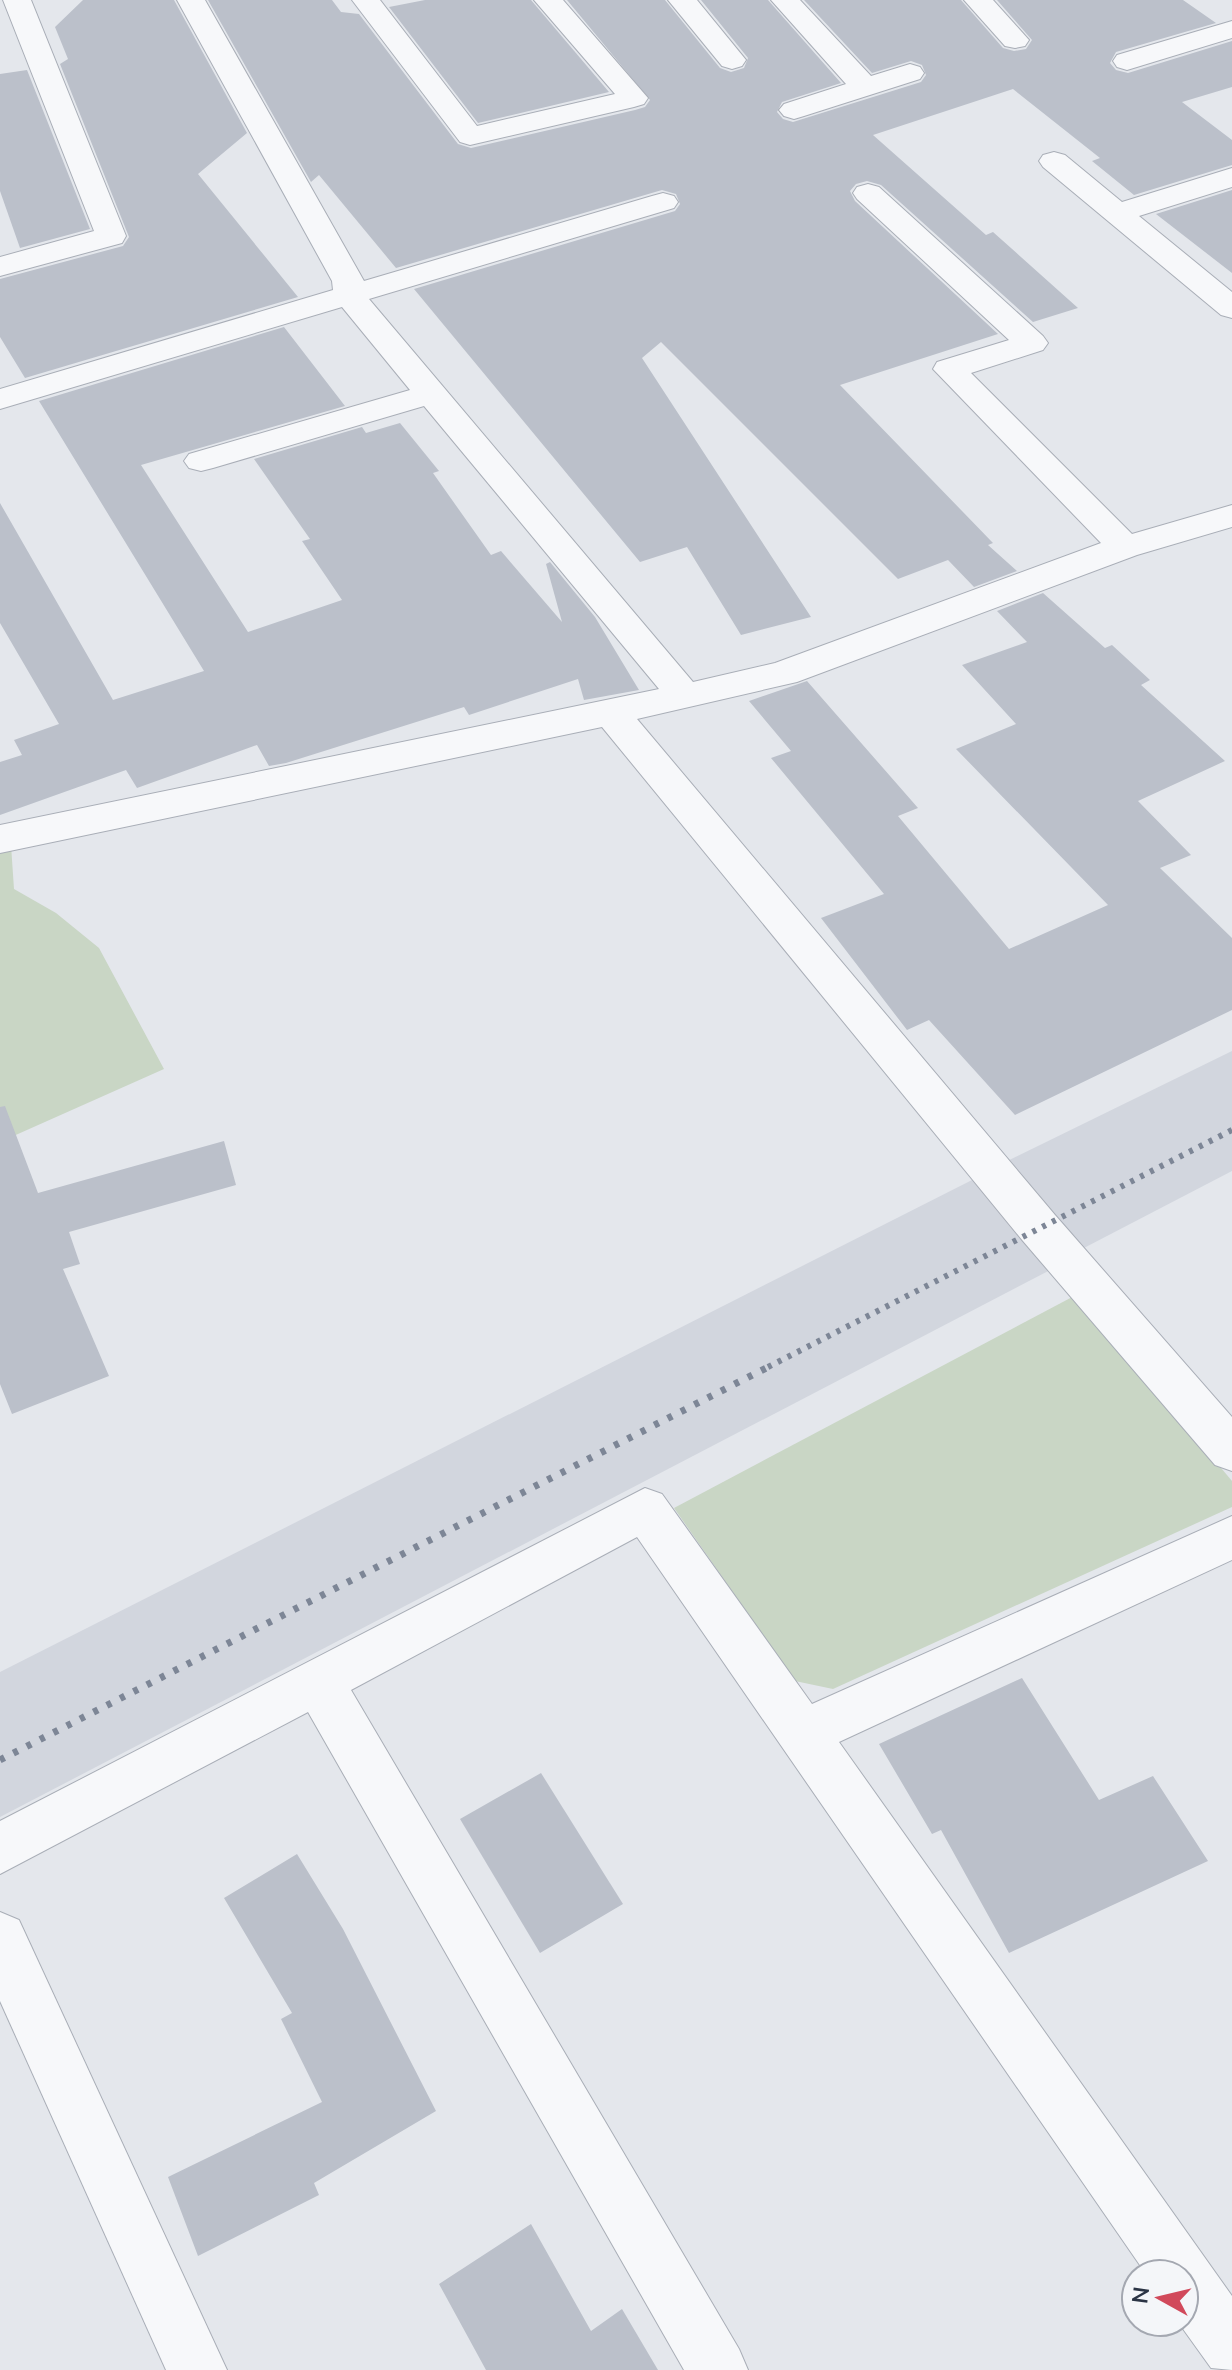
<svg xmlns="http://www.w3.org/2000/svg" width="1232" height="2370" viewBox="0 0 1232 2370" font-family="Mulish,sans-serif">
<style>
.built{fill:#d2d6de}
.green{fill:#c9d6c5}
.building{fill:#bbc0ca}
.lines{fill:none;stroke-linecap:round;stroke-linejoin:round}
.minor-casing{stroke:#a9aeb7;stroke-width:2}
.minor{fill:#f7f8fa;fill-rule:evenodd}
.rail-far1{stroke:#7d8696;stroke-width:6;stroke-dasharray:4 7;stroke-linecap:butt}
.rail{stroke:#7d8696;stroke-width:7;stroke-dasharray:5 10;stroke-linecap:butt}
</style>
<rect width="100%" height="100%" fill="#e4e7ec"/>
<g class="built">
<path d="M1232,1051v120l-150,78 -81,-85z"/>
<path d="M976,1178l80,89 -1056,550v-145z"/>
</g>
<g class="green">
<path d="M11,845l3,44 42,24 43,35 65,121 -164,73v-295z"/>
<path d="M1076,1295l156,186v26l-399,182 -38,-8 -121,-173z"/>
</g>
<g class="building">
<path d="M83,0h91l73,133 -49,41 100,123 -273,81 -25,-41v-58l123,-33 6,-9 -69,-173 8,-5 -13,-32z"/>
<path d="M208,0h124l9,12 18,2 99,130 13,4 164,-38 10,-3 5,-7 -83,-100h98l55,68 11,4 13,-4 4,-10 -47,-58h67l73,83 -59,19 -5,10 6,7 10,3 128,-40 5,-7 -4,-10 -11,-4 -39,12 -68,-73h157l42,48 11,3 12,-2 6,-9 -35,-40h186l33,23 -100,29 -6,11 6,7 12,3 104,-32v46l-50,15 50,38v25l-98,30 -42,-34 8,-3 -87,-69 -140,46 113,100 7,-3 85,76 -45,14 -152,-137 -14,-4 -11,3 -6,7 5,10 143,133 -158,51 153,158 -5,2 29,26 -43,16 -26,-27 -50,19 -237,-237 -19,16 169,259 -70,18 -54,-88 -47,15 -226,-273 261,-78 5,-7 -4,-10 -14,-4 -266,78 -77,-93 -8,7z"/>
<path d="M425,0h106l78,92 -131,31 -89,-116z"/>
<path d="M27,70l63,159 -70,19 -20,-57v-117z"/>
<path d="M1232,190v83l-76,-59z"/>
<path d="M284,327l61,79 -204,59 107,167 94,-32 -40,-59 8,-2 -56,-80 108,-32 4,6 34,-10 39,48 -6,2 58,82 10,-4 61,71 -16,-58 4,-2 45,55 44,73 -55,10 -6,-21 -109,36 -5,-8 -178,56 -17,3 -12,-21 -120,43 -11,-18 -126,45v-53l22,-7 -8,-15 45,-16 -59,-101v-120l113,197 91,-29 -165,-270z"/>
<path d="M1043,593l62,55 7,-3 38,35 -9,5 84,76 -87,40 53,54 -31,13 72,70v72l-217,105 -86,-95 -22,10 -86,-112 63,-24 -113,-136 20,-7 -42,-50 58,-20 111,127 -20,8 111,133 99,-44 -152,-156 60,-25 -54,-59 65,-23 -30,-31z"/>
<path d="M5,1106l33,87 186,-52 12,44 -167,47 11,32 -17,5 46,107 -97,38 -12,-30v-277z"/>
<path d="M1022,1678l77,122 54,-24 55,85 -199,92 -68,-123 -9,4 -53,-90z"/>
<path d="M541,1773l82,131 -83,49 -80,-134z"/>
<path d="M297,1854l46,75 93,182 -122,72 5,12 -121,61 -30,-79 154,-75 -41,-83 11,-6 -68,-115z"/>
<path d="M531,2224l60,107 31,-22 36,61h-172l-47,-86z"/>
</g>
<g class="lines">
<defs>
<g id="minor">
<path d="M3,0h28l95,236 -4,7 -122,33v-19l94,-26z"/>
<path d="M177,0h28l159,281 288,-85 11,-3 11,3 4,6 -4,6 -305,91 324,383 82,-19 326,-120 -168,-174 4,-7 72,-22 -152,-141 -4,-6 4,-6 11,-3 11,3 164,149 5,7 -5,7 -72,23 161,161 100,-29v22l-95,28 -340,127 -160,37 418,496 177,202v54l-17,-6 -192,-224 -421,-514 -602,126v-28l659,-136 -235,-283 -211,62 -12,3 -12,-3 -5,-7 5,-7 221,-64 -68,-83 -342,102v-20l333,-99 -1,-9z"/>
<path d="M352,0h28l97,126 138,-32 -81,-94h29l85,98 -4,6 -10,3 -164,38 -10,-3z"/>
<path d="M668,0h29l49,60 -4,6 -10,3 -10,-3z"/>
<path d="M771,0h29l71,76 39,-12 10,3 4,6 -4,6 -116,37 -10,3 -10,-3 -5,-6 5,-6 62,-20z"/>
<path d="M964,0h29l36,40 -4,6 -10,2 -10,-2z"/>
<path d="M1232,21v17l-105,32 -10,-3 -4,-6 4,-6z"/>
<path d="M1054,152l11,3 57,47 110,-34v19l-93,29 93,76v26l-11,-3 -178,-148 -4,-6 4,-6z"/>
<path d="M645,1488l17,6 150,210 420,-188v44l-393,182 393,554v74l-21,-2 -33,-46h6v-48h-38l-509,-737 -286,153 388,659 9,21h-64l-376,-658 -308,162v-53z"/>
<path d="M0,1912l19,8 208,450h-61l-166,-369z"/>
</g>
</defs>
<use href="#minor" class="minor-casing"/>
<use href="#minor" class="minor"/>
<path class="rail-far1" d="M768,1367l464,-237"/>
<path class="rail" d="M0,1760l772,-395"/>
</g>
<g transform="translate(1160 2298) rotate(278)"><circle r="38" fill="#f4f6f9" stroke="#a4a8b1" stroke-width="2"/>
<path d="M0-6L14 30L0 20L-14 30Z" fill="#d1495b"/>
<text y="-12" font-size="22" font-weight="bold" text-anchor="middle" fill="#2b3445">N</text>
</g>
</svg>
